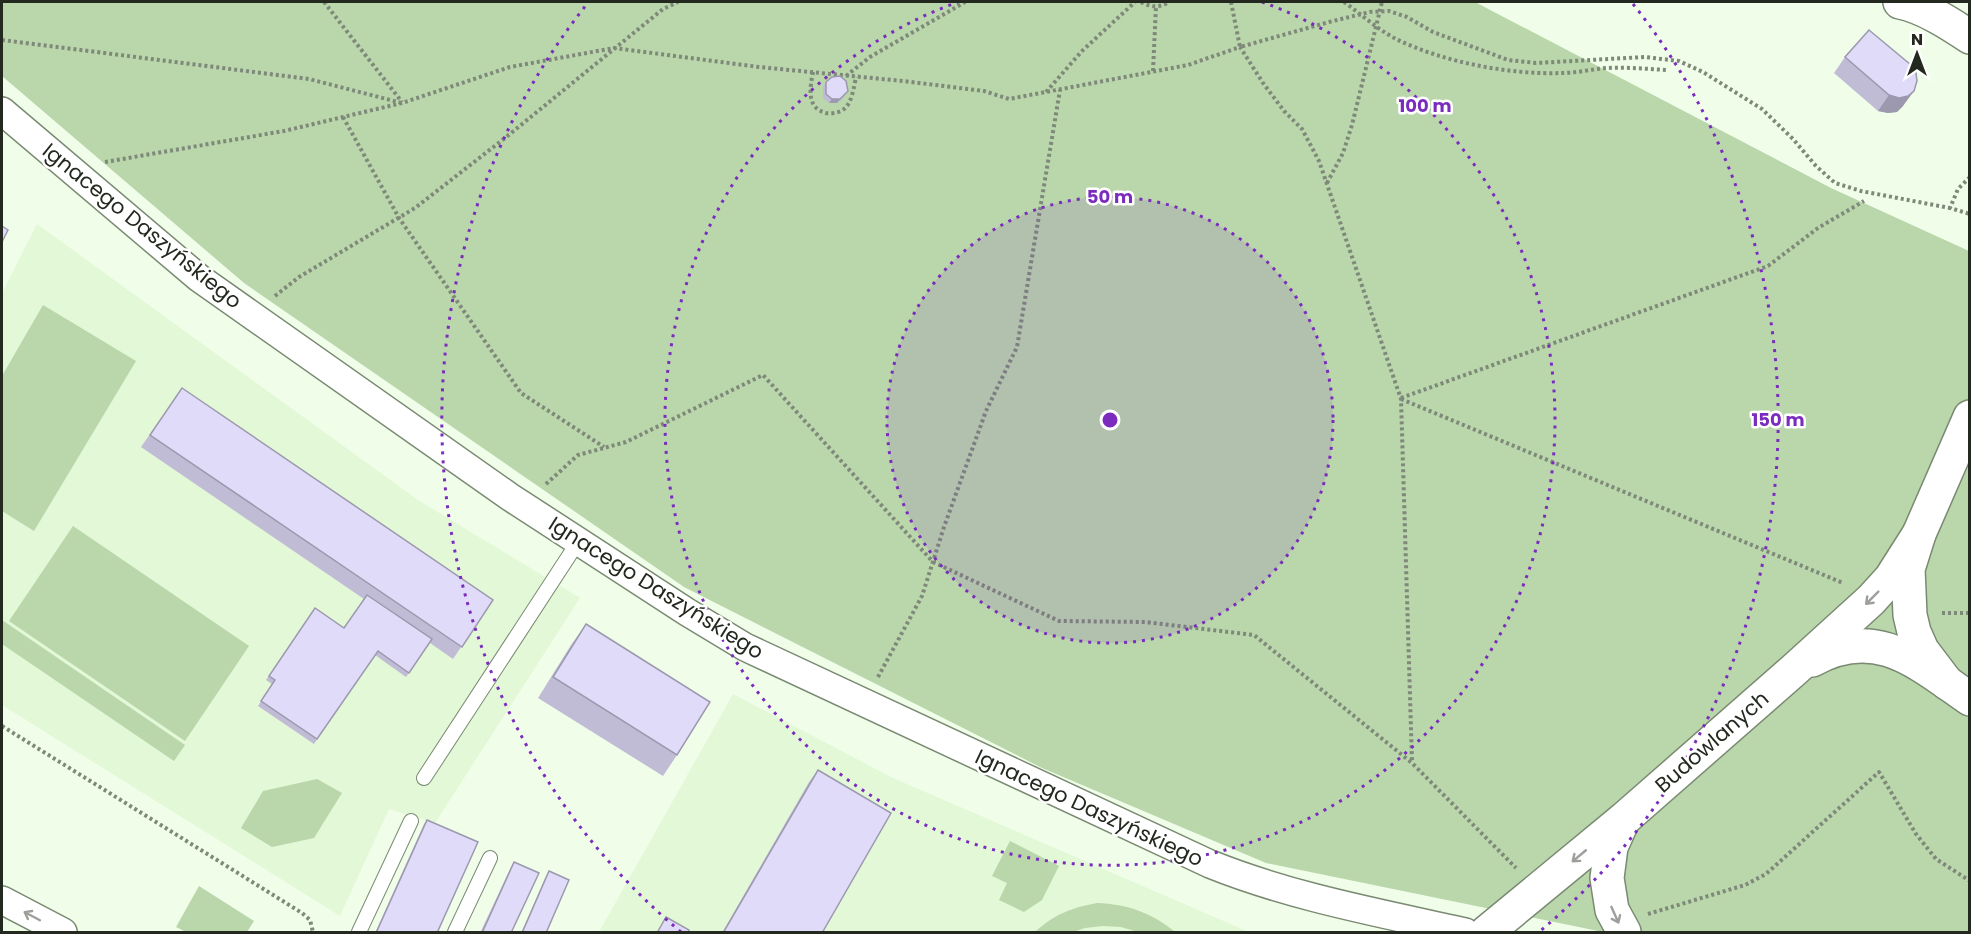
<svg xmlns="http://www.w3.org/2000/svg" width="1971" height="934" viewBox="0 0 1971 934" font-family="Poppins,sans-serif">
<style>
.built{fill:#e2f8d6}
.green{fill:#bad6ab}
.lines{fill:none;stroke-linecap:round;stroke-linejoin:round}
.lane-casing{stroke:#7a8a72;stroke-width:16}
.street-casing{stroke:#7a8a72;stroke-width:30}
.secondary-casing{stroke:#7a8a72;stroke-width:36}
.path{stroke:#7f897a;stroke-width:4;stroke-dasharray:3 3;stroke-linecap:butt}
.lane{stroke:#fff;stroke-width:14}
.street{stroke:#fff;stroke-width:27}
.secondary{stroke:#fff;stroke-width:33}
.wall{fill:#c0bcd6}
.shaded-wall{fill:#9c99ae}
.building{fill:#dfdbf9;stroke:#9c99ae;stroke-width:1.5}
.oneway{stroke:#9c9f9a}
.ring{fill:none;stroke:#7b2cbf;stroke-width:3;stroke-dasharray:3 6}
.labels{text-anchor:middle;stroke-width:5;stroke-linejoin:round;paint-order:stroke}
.street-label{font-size:21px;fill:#23291f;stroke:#fff}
.centre{fill:#7b2cbf;stroke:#fff;stroke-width:3}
.ring-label{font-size:18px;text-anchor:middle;font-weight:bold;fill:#7b2cbf;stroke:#fff;stroke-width:5;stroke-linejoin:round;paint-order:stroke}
</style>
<rect width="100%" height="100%" fill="#f0fee9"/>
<g class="built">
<path d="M37,224l381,276 162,98 -145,225 -46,-14 -49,107 -338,-211v-412z"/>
<path d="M733,694l160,84 356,154h-650z"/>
</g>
<g class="green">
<path d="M2,2h1473l356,186 138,63v681h-366l-337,-69 -224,-95 -358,-181 -440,-304 -242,-207z"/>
<path d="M43,305l93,56 -102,170 -32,-20v-135z"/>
<path d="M73,526l176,120 -64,95 -176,-120z"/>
<path d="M2,620l183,125 -11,16 -172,-117z"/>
<path d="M317,779l25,14 -28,45 -42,9 -31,-19 22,-37z"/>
<path d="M1010,841l49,25 -17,34 -18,12 -25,-12 8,-17 -15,-7z"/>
<path d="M199,886l55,35 -7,11h-61l-10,-5z"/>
<path d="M1097,903c30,1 55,10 78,29h-37l-17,-5 -18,-1 -18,2 -12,4h-38c20,-18 36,-24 62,-29z"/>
</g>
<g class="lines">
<defs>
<g id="lane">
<path d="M424,778l154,-236"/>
<path d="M359,932l52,-111"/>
<path d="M455,932l35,-74"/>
</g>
<g id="street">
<path d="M2,111l197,167 311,219 177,115 58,35 465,217c82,33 170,49 255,68"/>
<path d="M2,900l61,32"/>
</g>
<g id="secondary">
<path d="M1900,2c24,5 49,21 70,35"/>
<path d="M1812,660c64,-36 106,3 158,39"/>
<path d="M1947,683l-25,-33 -8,-18 -4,-17 -2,-46 11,-35 51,-117"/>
<path d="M1623,820l-12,27 -4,31 5,32 12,22"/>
<path d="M1487,932l137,-113 170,-149 77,-70 20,-22 28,-44"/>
</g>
</defs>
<use href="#lane" class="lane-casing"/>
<use href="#street" class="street-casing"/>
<use href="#secondary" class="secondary-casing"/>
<g class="path">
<path d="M324,2l78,100"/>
<path d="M1141,2c9,5 19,6 28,0"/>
<path d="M1231,2l9,45 89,-25 41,-10 19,-1 18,6 26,15 75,28 28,3 109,-6 34,4 24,11 59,37 31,30 23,27 19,17 26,8 89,17"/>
<path d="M1344,2c17,12 33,27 52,37 47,23 114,36 166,34 15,0 30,-4 45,-5 20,-1 40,1 60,2"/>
<path d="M2,40l307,39 93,24"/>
<path d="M1153,71l3,-65"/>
<path d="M813,72c-3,16 -7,36 13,41 5,1 13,0 18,-4 8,-6 10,-23 12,-32"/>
<path d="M846,76l24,-19 95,-55"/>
<path d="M1046,92l36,-41 53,-49"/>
<path d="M343,117l56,101 122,175 83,54"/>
<path d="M105,162l179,-31 118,-28 108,-36 104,-19 145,19 144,14 81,10 25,8 179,-34 52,-18 23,36 21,28 18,18 17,32 82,238 11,363"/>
<path d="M1970,177l-12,12 -8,19 20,6"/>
<path d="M1327,183l16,-30 9,-28 30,-123"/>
<path d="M275,296l24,-19 116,-69 90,-70 158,-129 15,-7"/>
<path d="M1401,398l367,-132 50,-38 46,-27"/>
<path d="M1401,399l442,184"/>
<path d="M546,484l32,-29 48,-13 137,-67 170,187 126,59 86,1 109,13 158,128 104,105"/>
<path d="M1942,613h28"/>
<path d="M878,677l44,-81 22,-69 42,-116 31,-64 43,-257"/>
<path d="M2,726l300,187 8,7 3,12"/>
<path d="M1648,914l97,-29 21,-11 113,-102 37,62 20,25 34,22"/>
</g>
<use href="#lane" class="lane"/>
<use href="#street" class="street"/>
<use href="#secondary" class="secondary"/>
</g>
<g class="wall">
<path d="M1845,57l58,49 -6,6 -9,1 -10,-2 -44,-38z"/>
<path d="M826,82l19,14 -8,7h-8l-6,-5v-11z"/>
<path d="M182,388l311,212 -40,59 -23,-16 -24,34 -31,-22 -61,89 -56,-38 14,-22 -6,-4 49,-72 29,20 20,-29 -223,-152z"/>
<path d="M586,624l91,131 -14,21 -125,-78 33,-53z"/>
<path d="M818,770l4,163h-100l87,-151z"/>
<path d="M427,820l10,113h-62l49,-109z"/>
<path d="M514,862l-3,71h-31l31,-66z"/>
<path d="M549,871l-3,62h-25l25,-57z"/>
</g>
<g class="shaded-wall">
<path d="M848,91l-11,12h-8l3,-4z"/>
<path d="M1914,91l-11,15 -6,6 -9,1 -10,-2 11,-16z"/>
</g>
<g class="building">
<path d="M1869,30l42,35 5,8 1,8 -3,10 -6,5 -9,2 -10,-3 -44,-38z"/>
<path d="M840,76l6,5 2,10 -8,8h-8l-6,-5v-12l6,-5z"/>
<path d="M2,226l6,4 -6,12z"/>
<path d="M182,388l311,212 -31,47 -312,-212z"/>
<path d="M367,595l65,44 -23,34 -31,-22 -61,88 -56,-38 14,-21 -6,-4 46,-68 29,20z"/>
<path d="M586,624l124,78 -33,53 -124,-78z"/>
<path d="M818,770l73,43 -69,120h-99z"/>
<path d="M427,820l51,22 -41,91h-61z"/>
<path d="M514,862l25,11 -28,60h-29z"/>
<path d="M549,871l20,9 -23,53h-24z"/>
<path d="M666,917l23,13 -1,3h-31z"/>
</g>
<defs><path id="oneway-shaft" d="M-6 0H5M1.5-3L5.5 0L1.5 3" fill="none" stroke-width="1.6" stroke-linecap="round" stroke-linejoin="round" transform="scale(1.5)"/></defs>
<g class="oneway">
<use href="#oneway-shaft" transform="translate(1872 598) rotate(135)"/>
<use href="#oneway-shaft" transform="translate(1579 856) rotate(140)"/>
<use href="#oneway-shaft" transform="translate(1615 915) rotate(66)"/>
<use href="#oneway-shaft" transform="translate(32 916) rotate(-152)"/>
</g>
<circle cx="1110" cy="420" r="223" fill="#7b2cbf" fill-opacity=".12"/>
<g class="ring">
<circle cx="1110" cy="420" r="223"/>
<path d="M1262 2A445 445 0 1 1 958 2"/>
<path d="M681 932A668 668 0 0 1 587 4M1633 4A668 668 0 0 1 1539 932"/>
</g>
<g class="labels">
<g class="street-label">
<text transform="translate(142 226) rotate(39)" y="7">Ignacego Daszyńskiego</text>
<text transform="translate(656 588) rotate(32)" y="7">Ignacego Daszyńskiego</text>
<text transform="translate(1712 742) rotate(-41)" y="7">Budowlanych</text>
<text transform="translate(1089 808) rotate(25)" y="7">Ignacego Daszyńskiego</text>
</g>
</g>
<circle cx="1110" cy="420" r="9" class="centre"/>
<g class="ring-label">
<text x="1425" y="112">100 m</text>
<text x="1110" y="203">50 m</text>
<text x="1778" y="426">150 m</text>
</g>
<rect width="1971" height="934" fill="none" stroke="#23291f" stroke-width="6"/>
<g transform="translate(1917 54)" stroke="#ffffff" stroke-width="4.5" paint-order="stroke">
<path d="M0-4.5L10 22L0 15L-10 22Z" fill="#23291f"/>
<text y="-9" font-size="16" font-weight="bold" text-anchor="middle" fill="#23291f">N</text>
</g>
</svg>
